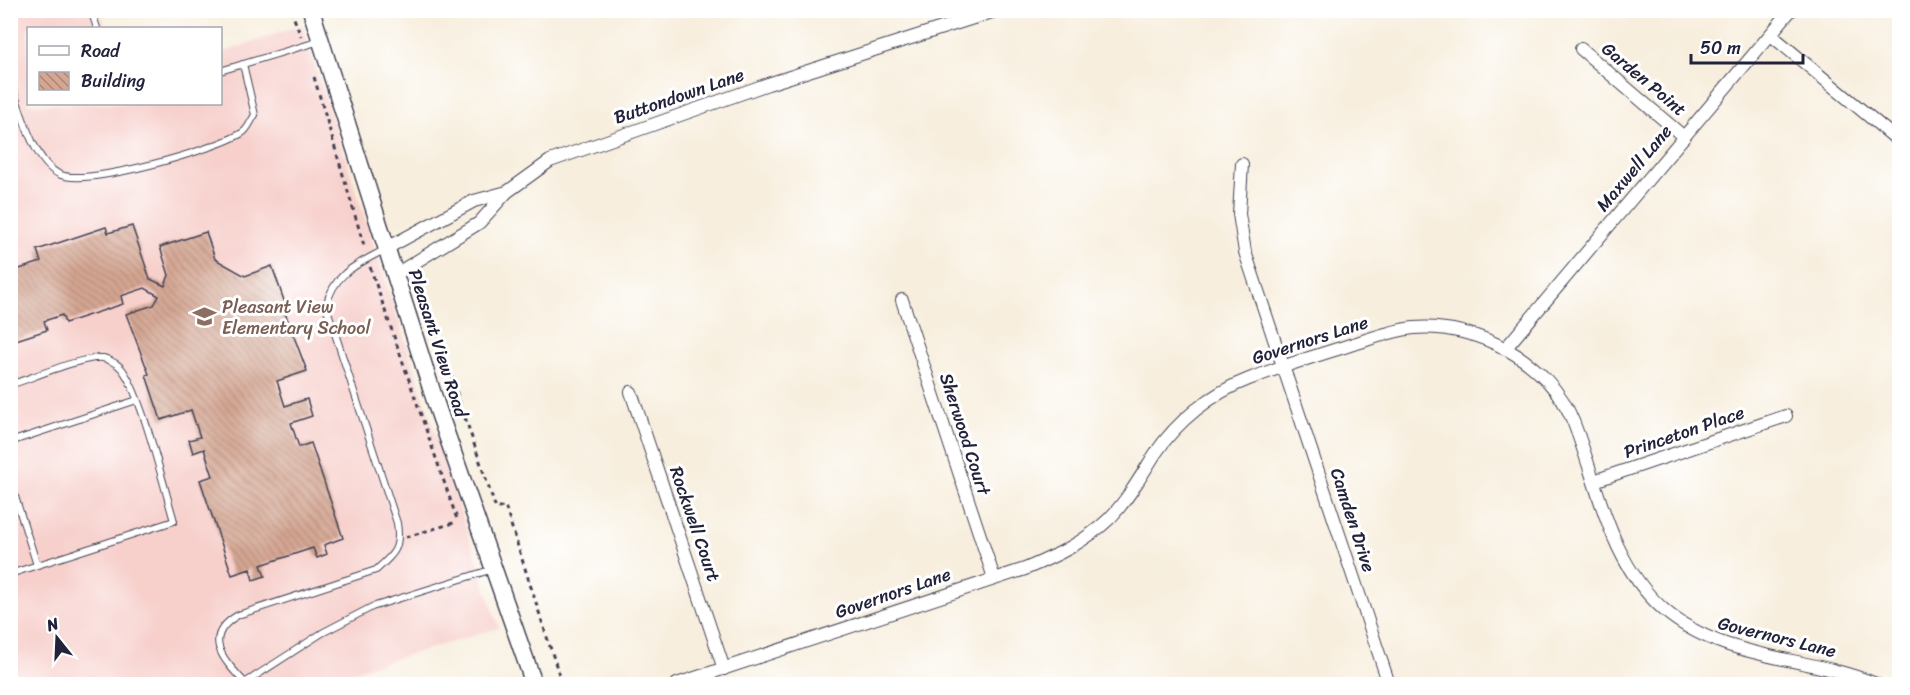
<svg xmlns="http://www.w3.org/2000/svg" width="1910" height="695" viewBox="0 0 1910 695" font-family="Sriracha,sans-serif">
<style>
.built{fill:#f7d0cc}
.building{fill:url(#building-back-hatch)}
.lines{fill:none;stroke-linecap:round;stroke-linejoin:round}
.service-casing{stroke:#424153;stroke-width:8}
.minor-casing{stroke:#424153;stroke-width:14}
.secondary-casing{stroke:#424153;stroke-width:19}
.path{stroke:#424153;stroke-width:3;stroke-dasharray:4.5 4.5;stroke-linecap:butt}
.service{stroke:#fff;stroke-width:6}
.minor{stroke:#fff;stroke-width:12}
.secondary{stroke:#fff;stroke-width:16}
.labels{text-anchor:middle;stroke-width:6;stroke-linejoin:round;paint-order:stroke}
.street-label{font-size:18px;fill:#22223b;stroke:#fff}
.education-label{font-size:18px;fill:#785e54;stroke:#fff;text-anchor:start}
</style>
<defs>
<pattern id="building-back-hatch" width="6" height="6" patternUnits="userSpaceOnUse" patternTransform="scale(1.5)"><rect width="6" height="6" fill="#d5a692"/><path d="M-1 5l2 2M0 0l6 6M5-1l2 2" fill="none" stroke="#ac8778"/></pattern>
</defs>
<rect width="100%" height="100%" fill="#fff"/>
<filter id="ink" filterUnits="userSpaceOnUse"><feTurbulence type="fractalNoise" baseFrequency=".0167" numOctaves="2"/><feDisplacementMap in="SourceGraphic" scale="12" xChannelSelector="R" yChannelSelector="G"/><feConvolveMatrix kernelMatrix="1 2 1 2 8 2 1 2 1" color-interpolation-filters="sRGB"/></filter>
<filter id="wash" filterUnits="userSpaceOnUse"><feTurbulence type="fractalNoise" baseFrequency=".008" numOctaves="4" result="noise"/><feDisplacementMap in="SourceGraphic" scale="24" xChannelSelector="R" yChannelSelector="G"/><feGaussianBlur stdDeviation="1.35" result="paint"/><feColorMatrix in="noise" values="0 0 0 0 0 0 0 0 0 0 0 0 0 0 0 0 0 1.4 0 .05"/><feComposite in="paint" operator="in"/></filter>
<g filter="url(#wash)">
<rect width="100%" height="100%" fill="#f7eedd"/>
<path class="built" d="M10,11h90l6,17h-78v76h192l1,-51 81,-28 197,603 -162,48 2,8h-328v-121l9,-4 -10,-28z"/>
<g id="blocks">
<path class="building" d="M132,226l18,53 15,7 4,-11 -9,-28 46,-15 9,27 30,17 27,-10 16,46 -3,1 22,58 -30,10 8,25 22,-7 5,17 -21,7 8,24 12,-4 32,95 -19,7 3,9 -10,4 -4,-10 -52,17 4,11 -12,4 -3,-11 -18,6 -32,-95 13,-4 -9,-27 -11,4 -4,-13 11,-3 -9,-27 -30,10 -15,-45 3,-1 -23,-60 28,-9 5,-9 -14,-8 -24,8 2,8 -58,19 -3,-8 -18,6 3,9 -37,12v-70l31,-10 -4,-12 69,-23 2,6z"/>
</g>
</g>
<g filter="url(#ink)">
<use href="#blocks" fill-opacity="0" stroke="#424153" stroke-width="1.5"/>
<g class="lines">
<defs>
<g id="service">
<path d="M91,10l6,18"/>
<path d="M220,71l100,-30"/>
<path d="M10,81c10,26 23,83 51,94 28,11 153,-25 181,-42 6,-3 9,-13 13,-18l-12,-51"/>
<path d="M10,385c22,-7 73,-29 93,-27 4,1 13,5 16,8 20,17 46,125 55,155l-164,53"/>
<path d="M10,442l127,-42"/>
<path d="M10,481l27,84"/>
<path d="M245,683c-22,-24 -44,-46 -7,-68l138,-45c18,-16 25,-21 21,-47l-71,-217c8,-33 30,-41 58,-56"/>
<path d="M243,684l79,-51 50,-26 121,-38"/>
</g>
<g id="minor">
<path d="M1771,35l129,107"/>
<path d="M1581,49l103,88"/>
<path d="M1242,164l-3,50 6,38 144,432"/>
<path d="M387,248l87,-47 33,-9 43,-31 218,-77 230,-74"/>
<path d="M396,274l83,-51 27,-30"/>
<path d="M902,300l92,278"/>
<path d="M1505,349l286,-339"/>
<path d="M631,392l93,277"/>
<path d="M1594,481l192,-65"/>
<path d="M677,684l348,-115c31,-13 60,-27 85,-51 18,-19 31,-42 45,-64 22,-33 57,-61 94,-75 33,-13 67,-23 101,-34 21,-6 42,-15 64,-17 63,-5 135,33 159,93 26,65 35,139 90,188 59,52 143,46 213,75"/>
</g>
<path id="secondary" d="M311,10l126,397 97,277"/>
</defs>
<use href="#service" class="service-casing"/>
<use href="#minor" class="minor-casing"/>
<use href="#secondary" class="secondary-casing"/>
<g class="path">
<path d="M291,10l10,27"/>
<path d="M314,77l51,172"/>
<path d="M370,267l88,255"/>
<path d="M419,281l77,228 9,-3 57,178"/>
<path d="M406,537l51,-15"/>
</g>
<use href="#service" class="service"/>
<use href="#minor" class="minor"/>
<use href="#secondary" class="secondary"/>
</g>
</g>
<defs>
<symbol id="school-bare" viewBox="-9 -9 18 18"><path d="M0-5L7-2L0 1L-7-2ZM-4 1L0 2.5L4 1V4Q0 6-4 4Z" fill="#8d6e63" stroke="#fff" stroke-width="2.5" paint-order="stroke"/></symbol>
</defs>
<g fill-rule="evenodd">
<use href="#school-bare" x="188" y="300" width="33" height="33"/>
</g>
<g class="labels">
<g class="street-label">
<text transform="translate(1644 79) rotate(40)" y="6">Garden Point</text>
<text transform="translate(679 96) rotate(-19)" y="6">Buttondown Lane</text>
<text transform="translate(1634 168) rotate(-50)" y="6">Maxwell Lane</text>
<text transform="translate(1310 340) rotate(-18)" y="6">Governors Lane</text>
<text transform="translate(438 343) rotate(72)" y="6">Pleasant View Road</text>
<text transform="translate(1684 432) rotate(-19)" y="6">Princeton Place</text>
<text transform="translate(965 434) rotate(72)" y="6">Sherwood Court</text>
<text transform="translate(1353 520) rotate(72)" y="6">Camden Drive</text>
<text transform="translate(695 524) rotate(71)" y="6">Rockwell Court</text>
<text transform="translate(893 593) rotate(-19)" y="6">Governors Lane</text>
<text transform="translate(1777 637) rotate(14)" y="6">Governors Lane</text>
</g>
<g class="education-label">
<text x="222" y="313">Pleasant View<tspan x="222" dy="21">Elementary School</tspan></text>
</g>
</g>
<rect width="1910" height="695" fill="none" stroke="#fff" stroke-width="36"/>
<rect x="27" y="27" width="195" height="78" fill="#ffffff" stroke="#a7a7b1" stroke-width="1.5"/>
<rect x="39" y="46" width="30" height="9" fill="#ffffff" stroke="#a7a7b1" stroke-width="1.5"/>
<text x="81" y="57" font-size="18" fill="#22223b">Road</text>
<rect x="39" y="72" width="30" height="18" fill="url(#building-back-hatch)" stroke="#a7a7b1" stroke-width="1.5"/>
<text x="81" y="87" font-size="18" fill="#22223b">Building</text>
<g transform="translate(57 638) rotate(342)" stroke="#ffffff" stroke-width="4.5" paint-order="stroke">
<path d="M0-4.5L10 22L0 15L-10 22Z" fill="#22223b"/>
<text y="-9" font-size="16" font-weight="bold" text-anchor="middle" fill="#22223b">N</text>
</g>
<path d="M1691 54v9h112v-9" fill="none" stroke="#22223b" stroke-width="3"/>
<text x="1700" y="54" font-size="18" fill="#22223b" stroke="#ffffff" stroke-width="4.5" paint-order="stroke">50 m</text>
</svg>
